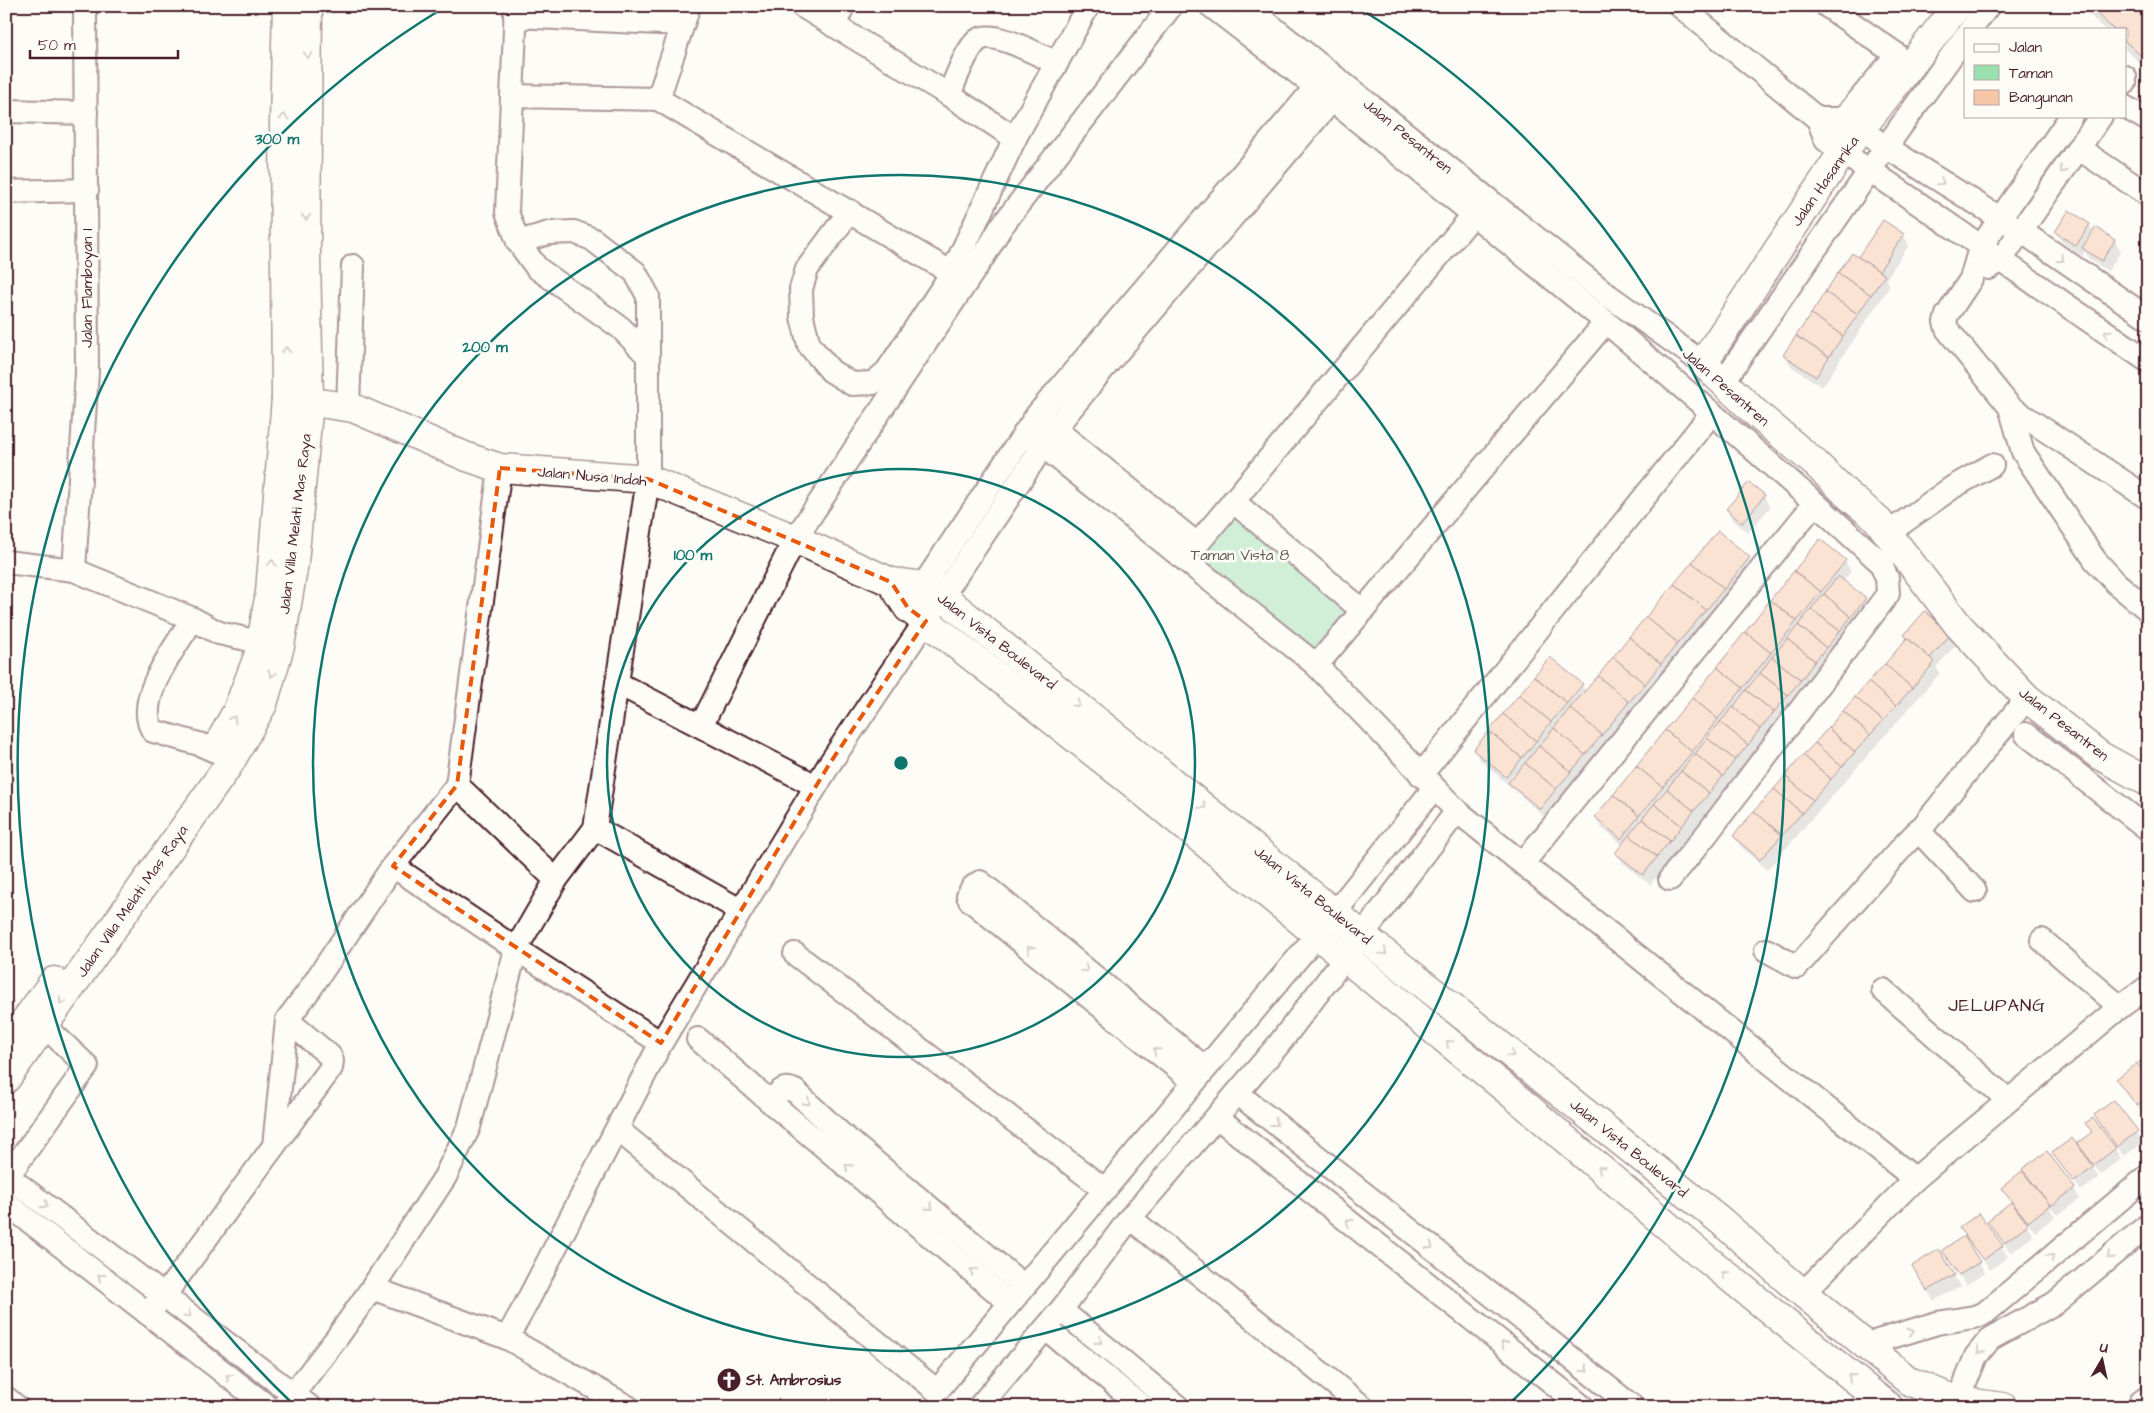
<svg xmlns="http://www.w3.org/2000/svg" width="2154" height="1413" viewBox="0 0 2154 1413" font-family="'Architects Daughter',sans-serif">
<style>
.green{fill:#99e0ae;stroke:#72806c}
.shadow{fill:#0003}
.building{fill:#f6c6a6;stroke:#4a1f2b}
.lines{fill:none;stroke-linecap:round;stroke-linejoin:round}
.street-casing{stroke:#4a1f2b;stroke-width:26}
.secondary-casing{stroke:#4a1f2b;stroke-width:31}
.street{stroke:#fdfcf7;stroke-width:22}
.secondary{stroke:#fdfcf7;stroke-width:28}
.oneway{stroke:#ac999b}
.marked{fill:none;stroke:#e8590c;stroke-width:4;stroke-dasharray:10 6;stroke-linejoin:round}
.ring{fill:none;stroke:#0f766e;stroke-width:2.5}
.labels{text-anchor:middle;stroke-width:5;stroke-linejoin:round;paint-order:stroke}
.street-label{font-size:15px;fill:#4a1f2b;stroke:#fdfcf7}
.park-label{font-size:15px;fill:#625952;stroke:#fdfcf7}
.poi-label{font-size:15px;font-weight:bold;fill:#4a1f2b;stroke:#fdfcf7;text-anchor:start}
.quarter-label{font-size:18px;letter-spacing:1px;fill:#4a1f2b;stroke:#fdfcf7}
.centre{fill:#0f766e;stroke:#fdfcf7;stroke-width:2.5}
.ring-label{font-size:15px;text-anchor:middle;font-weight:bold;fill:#0f766e;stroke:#fdfcf7;stroke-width:5;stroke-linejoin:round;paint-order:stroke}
</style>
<rect width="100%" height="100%" fill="#fdfcf7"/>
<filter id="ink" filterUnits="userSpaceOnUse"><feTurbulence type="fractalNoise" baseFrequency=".02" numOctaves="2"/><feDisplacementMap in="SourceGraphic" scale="10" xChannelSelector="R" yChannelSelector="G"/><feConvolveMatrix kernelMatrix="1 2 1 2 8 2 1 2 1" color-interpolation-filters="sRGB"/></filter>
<g filter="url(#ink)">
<path class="green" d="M1233,501l130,110 -48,53 -130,-104z"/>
<g class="shadow">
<path d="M2080,6h68v65l-23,-22v-20h-21z"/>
<path d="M2069,212l20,13 5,8 2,-4 19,12 6,10 -13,20 -19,-12 -4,-8 -3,5 -20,-14 -6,-10z"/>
<path d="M1884,222l19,13 6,10 -23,34 4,7 -68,101 -31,-21 -6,-11 74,-96z"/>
<path d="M1749,484l15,12 6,11 -22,26 -15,-13 -6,-10z"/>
<path d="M1719,532l30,26 7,10 -209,251 -66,-58 -7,-11 108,-65 4,7z"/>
<path d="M1845,561l6,10 -8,11 22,17 6,11 -221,275 -27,-22 -7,-10 7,-8 -21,-17 -6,-10z"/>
<path d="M1905,635h45l6,10 -20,22 4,6 -173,197 -27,-24 -6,-10 174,-197z"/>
<path d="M2118,1079l30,1v33l-4,3z"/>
<path d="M2114,1102l29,41 -19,13 -28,-40z"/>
<path d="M2087,1124l28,25 6,10 -20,16 -9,-12 -2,1 9,14 -18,13 -27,-38 33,5 -8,-15 13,-10z"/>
<path d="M2024,1169l50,19 6,11 -22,16 -8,-9 -1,1 6,10 -20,15 -8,-10 -1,1 7,13 -22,17 -23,-31 24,-19 -9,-15 28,-6z"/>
<path d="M1961,1228l41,19 6,10 -18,13z"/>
<path d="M1939,1251l21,35 -26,15 -15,-24z"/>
<path d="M1950,1261l29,1 6,11 -19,12z"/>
</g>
<g class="building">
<path d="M2089,6h59v56l-23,-21v-12h-12z"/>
<path d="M2069,210l21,14 -14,22 -21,-14z"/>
<path d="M1883,220l21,14 -25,37 -21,-14z"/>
<path d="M2096,227l19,13 -13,21 -20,-13z"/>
<path d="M1852,253l33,22 -14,20 -33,-22z"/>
<path d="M1838,273l33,22 -13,19 -33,-22z"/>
<path d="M1825,292l33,22 -15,22 -32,-22z"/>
<path d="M1811,314l32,22 -14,21 -33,-21z"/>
<path d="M1796,336l33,21 -13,20 -33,-22z"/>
<path d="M1749,482l16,13 -23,28 -16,-14z"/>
<path d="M1718,531l32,26 -26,32 -32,-27z"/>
<path d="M1820,539l26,21 -25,32 -27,-21z"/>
<path d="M1692,562l32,27 -18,21 -32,-26z"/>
<path d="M1794,571l27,21 -24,29 -27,-21z"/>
<path d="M1838,576l28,22 -15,19 -27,-23z"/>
<path d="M1674,584l32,26 -28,33 -32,-26z"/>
<path d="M1824,594l27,23 -11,14 -29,-22z"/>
<path d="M1770,600l27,21 -26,32 -26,-21z"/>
<path d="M1811,609l29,22 -14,17 -28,-23z"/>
<path d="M1925,611l26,23 -21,24 -26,-23z"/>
<path d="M1646,617l32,26 -17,21 -32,-27z"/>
<path d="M1798,625l28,23 -11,13 -28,-22z"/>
<path d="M1745,632l26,21 -28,35 -26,-21z"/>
<path d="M1629,637l32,27 -16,20 -32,-27z"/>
<path d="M1907,638l28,24 -23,26 -27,-24z"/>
<path d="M1787,639l28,22 -14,19 -29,-23z"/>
<path d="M1550,657l33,27 -16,19 -33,-27z"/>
<path d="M1613,657l32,27 -16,18 -31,-26z"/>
<path d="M1772,657l29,23 -13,15 -28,-22z"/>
<path d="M1885,664l27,24 -16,18 -28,-24z"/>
<path d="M1717,667l26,21 -25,31 -26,-21z"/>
<path d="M1760,673l28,22 -14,17 -28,-22z"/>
<path d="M1534,676l33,27 -16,19 -32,-27z"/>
<path d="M1598,676l31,26 -27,33 -32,-27z"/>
<path d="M1868,682l28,24 -13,15 -28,-24z"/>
<path d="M1746,690l28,22 -14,17 -27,-22z"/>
<path d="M1519,695l32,27 -15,19 -33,-27z"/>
<path d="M1855,697l28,24 -13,14 -27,-24z"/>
<path d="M1692,698l26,21 -26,33 -27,-22z"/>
<path d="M1733,707l27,22 -12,16 -28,-23z"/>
<path d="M1570,708l32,27 -17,20 -31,-27z"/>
<path d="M1843,711l27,24 -15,17 -27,-24z"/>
<path d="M1503,714l33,27 -14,17 -33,-27z"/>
<path d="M1720,722l28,23 -13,15 -28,-22z"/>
<path d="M1554,728l31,27 -14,17 -32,-26z"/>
<path d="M1828,728l27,24 -13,15 -27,-24z"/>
<path d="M1665,730l27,22 -29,35 -27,-21z"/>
<path d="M1489,731l33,27 -16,19 -33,-27z"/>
<path d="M1707,738l28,22 -12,16 -28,-22z"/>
<path d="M1815,743l27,24 -11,12 -28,-24z"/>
<path d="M1539,746l32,26 -15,17 -31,-26z"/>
<path d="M1695,754l28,22 -14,17 -28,-22z"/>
<path d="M1803,755l28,24 -18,21 -28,-24z"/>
<path d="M1525,763l31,26 -16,20 -32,-26z"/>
<path d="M1636,766l27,21 -24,29 -26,-21z"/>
<path d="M1681,771l28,22 -15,18 -27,-22z"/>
<path d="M1785,776l28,24 -11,13 -28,-24z"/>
<path d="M1667,789l27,22 -12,15 -28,-22z"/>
<path d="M1774,789l28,24 -20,22 -28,-24z"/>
<path d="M1613,795l26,21 -18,23 -26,-22z"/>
<path d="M1654,804l28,22 -12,15 -28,-22z"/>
<path d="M1754,811l28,24 -22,25 -27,-24z"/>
<path d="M1642,819l28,22 -13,16 -28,-22z"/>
<path d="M1629,835l28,22 -14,18 -28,-22z"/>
<path d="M2148,1055v18l-9,-11z"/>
<path d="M2137,1063l11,15v20l-11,8 -21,-27z"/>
<path d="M2114,1100l24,31 -21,16 -23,-32z"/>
<path d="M2093,1118l23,30 -22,17 -17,-22 15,-11 -7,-9z"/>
<path d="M2072,1138l22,29 -20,15 -22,-29z"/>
<path d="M2047,1151l28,37 -24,18 -29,-37z"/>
<path d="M2022,1171l28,34 -22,17 -27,-34z"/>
<path d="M2011,1202l17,22 -24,19 -17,-22z"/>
<path d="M1979,1213l24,33 -20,14 -24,-32z"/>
<path d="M1964,1236l16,26 -21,13 -17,-25z"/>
<path d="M1939,1249l16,26 -28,16 -15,-25z"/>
</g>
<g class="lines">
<defs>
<g id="street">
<path d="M516,6l-9,206 11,30 19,26 84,60 27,28"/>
<path d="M802,6l147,89 66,43"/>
<path d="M1211,6l105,81 290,235 99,85 110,96 65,59 7,16 1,16 -182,241 -36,44"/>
<path d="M1246,6l363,290 94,67"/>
<path d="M1680,6l138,113 8,21 16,13 29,18 277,190"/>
<path d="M1827,6l69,48 -1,3 -60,72"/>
<path d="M515,16l166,8"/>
<path d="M834,26l9,-20"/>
<path d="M1971,29l17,-23"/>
<path d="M2125,77v6"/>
<path d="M949,95c6,-14 17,-46 29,-55 16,-11 62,16 79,23"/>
<path d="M512,96l146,3 294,174"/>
<path d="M658,99l31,-93"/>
<path d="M2125,107l23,13"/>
<path d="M6,111l80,2"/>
<path d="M2071,116l-91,132 -9,31 -24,36 -2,7 2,7 63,78 138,91"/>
<path d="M1818,119h27l41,28 135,84 127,87"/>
<path d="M2078,148l70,47"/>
<path d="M6,192l81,-2"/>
<path d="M850,211l-43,58 -6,20 1,28 7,28 22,26 21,13 21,-1 14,-12 65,-98 63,-135 73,-132"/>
<path d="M1989,268l11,-7 101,-145"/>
<path d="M1730,372l156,-225 79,-110"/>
<path d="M348,407l5,-141"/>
<path d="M2010,407l13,45 72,108 21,23 32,27"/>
<path d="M1044,420l148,120 8,1 273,-326"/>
<path d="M1024,434l19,12 272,218 6,-4 285,-338"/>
<path d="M500,468l-43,317 99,95"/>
<path d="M1233,501l130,110"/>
<path d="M1888,533l65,-46 39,-22"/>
<path d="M6,562l68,8 119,49 26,14 59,13"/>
<path d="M74,570l13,-198 -2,-366"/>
<path d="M914,599l123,-184 279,-328"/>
<path d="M193,619c-17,27 -60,81 -40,112l46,13 16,7"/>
<path d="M1315,664l142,147 458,368 205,-172 28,-20"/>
<path d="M617,683l199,103"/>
<path d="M701,726l94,-187 190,-285 16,-27 170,-221"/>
<path d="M2026,734l122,95"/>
<path d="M1421,775l291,-362"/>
<path d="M595,828l145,82"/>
<path d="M1918,830l57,61"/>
<path d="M1523,863l292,-360"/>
<path d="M393,866l123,83 145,94"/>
<path d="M2042,940l78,67"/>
<path d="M1766,950l31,17 108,-123 19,-19 103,-127"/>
<path d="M795,954l309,235"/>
<path d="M1883,990l125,110"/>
<path d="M698,1039l76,66 236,198"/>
<path d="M1194,1082l-224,-182 -2,-4 4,-8 8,-6 225,186"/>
<path d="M1237,1093l396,314"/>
<path d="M774,1105c1,-12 9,-20 21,-14l45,42 184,153"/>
<path d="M1218,1118l365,289"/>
<path d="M617,1129l320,262 380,-456 117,-147"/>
<path d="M274,1146l13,-126 21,-28 85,-126 64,-81"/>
<path d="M6,1175l304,232"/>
<path d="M8,1176l79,-110 -56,-53"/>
<path d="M6,1203l262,204"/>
<path d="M1130,1218l233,189"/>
<path d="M372,1288l135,50 18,-32 136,-263 169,-280 226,-336 47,-58 229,-269"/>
<path d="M1804,1292l111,-113"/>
<path d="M1061,1310l117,97"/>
<path d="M147,1313l17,-17 167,-228 1,-7 -2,-5 -43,-36"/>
<path d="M1046,1329l97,78"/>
<path d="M507,1338l121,69"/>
<path d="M1865,1345l72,-22 37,-6 11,-4 163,-137"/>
<path d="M6,1398l11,9"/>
<path d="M1958,1401l18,-45 14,-17 65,-36 93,-78"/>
<path d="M2141,1402l7,-5"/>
<path d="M283,1407l53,-68 36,-51 73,-111 24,-50 47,-178 40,-69 39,-52 53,-349v-183l-13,-24 -43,-33 -18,-7 -25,1 -31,9"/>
<path d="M979,1407l82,-97 69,-92 149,-174 178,-233"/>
<path d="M1862,1407l15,-10"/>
</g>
<g id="secondary">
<path d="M1957,6l-115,147 -139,210 55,52 58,49 35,34 25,20 83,108 68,72 72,57 49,27"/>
<path d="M286,398l67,10 114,49 33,11 148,11 147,60 96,43 33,4 19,11 420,339 358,285 65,58 123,102 49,20 45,6"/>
<path d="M891,582l17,26 39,29 184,145 393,322 173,147 192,156"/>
<path d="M221,740l16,-29 22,-57 11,-62 16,-194 -2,-277 3,-115"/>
<path d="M6,1047l48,-66"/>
<path d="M6,1079l222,-313 35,-62 17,-58 14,-83 15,-162 -3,-146 2,-249"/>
</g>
</defs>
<use href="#street" class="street-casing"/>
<use href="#secondary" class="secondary-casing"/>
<use href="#street" class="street"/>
<use href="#secondary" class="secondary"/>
</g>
<defs><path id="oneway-chevron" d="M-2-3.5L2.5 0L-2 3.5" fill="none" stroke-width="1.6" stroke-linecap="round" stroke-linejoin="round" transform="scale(1.25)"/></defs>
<g class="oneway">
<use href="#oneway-chevron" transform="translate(308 55) rotate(91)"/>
<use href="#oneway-chevron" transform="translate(284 117) rotate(-89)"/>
<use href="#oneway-chevron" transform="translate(2063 170) rotate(125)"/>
<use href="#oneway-chevron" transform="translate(1941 182) rotate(32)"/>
<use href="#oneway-chevron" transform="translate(306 217) rotate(90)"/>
<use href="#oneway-chevron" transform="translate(2061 259) rotate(34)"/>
<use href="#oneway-chevron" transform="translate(2107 333) rotate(-146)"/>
<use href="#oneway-chevron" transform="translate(286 350) rotate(-90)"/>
<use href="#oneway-chevron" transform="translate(272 563) rotate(-86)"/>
<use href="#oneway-chevron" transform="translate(272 674) rotate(106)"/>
<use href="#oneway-chevron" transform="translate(1077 704) rotate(39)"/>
<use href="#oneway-chevron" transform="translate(233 719) rotate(-60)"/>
<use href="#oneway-chevron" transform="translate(1203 806) rotate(39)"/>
<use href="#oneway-chevron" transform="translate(1030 949) rotate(-141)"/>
<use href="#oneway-chevron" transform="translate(1384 952) rotate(39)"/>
<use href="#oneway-chevron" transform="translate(1085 969) rotate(40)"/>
<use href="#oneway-chevron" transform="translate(62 1001) rotate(124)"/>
<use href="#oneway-chevron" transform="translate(1449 1043) rotate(-141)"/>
<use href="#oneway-chevron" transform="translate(1156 1051) rotate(-141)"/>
<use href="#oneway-chevron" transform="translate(1511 1054) rotate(39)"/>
<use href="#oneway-chevron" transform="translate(807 1102) rotate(43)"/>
<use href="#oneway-chevron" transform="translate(1275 1123) rotate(38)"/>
<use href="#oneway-chevron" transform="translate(848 1167) rotate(-140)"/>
<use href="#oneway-chevron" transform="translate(1601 1169) rotate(-139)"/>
<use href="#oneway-chevron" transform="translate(45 1205) rotate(37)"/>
<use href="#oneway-chevron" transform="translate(930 1207) rotate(40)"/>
<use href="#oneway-chevron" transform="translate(1349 1222) rotate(-142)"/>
<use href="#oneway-chevron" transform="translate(1430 1246) rotate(38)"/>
<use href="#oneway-chevron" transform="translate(2110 1256) rotate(140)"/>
<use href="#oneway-chevron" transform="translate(2051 1257) rotate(-41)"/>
<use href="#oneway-chevron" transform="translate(973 1271) rotate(-140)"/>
<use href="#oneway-chevron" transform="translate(1725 1274) rotate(-141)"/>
<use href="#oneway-chevron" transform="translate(101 1277) rotate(-142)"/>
<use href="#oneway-chevron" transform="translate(188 1314) rotate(37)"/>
<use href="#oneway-chevron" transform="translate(1911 1331) rotate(-17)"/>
<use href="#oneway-chevron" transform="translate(1099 1341) rotate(40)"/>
<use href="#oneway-chevron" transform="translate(1504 1344) rotate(-142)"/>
<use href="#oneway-chevron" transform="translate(1980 1351) rotate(127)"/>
<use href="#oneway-chevron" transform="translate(1585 1369) rotate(38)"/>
<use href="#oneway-chevron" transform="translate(229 1377) rotate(-142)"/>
<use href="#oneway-chevron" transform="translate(1851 1377) rotate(-141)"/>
</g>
</g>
<path d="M0 0H2154V1413H0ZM500,468l148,11 243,103 17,26 18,13 -96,142 -169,280 -268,-177 64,-81z" fill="#fdfcf7" fill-opacity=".55" fill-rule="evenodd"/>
<path class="marked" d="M500,468l148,11 243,103 17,26 18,13 -96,142 -169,280 -268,-177 64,-81z"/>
<g class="ring">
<circle cx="901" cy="763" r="294"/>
<circle cx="901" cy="763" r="588"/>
<path d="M293 1404A883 883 0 0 1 440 10M1362 10A883 883 0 0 1 1509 1404"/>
</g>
<defs>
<symbol id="church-disc" viewBox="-11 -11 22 22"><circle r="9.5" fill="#4a1f2b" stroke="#fdfcf7"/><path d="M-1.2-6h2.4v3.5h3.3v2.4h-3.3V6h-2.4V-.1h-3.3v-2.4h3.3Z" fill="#fff"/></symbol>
</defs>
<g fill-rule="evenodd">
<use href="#church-disc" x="715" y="1366" width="28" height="28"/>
</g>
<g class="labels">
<g class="street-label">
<text transform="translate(1408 136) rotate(39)" y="5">Jalan Pesantren</text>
<text transform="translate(1825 181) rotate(-55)" y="5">Jalan Hasanrika</text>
<text transform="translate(87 288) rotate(-90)" y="5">Jalan Flamboyan I</text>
<text transform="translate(1726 387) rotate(41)" y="5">Jalan Pesantren</text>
<text transform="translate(592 476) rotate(5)" y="5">Jalan Nusa Indah</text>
<text transform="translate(295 524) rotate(-83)" y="5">Jalan Villa Melati Mas Raya</text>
<text transform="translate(997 641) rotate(38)" y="5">Jalan Vista Boulevard</text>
<text transform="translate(2064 724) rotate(38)" y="5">Jalan Pesantren</text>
<text transform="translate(1313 895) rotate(39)" y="5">Jalan Vista Boulevard</text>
<text transform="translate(132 901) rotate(-55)" y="5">Jalan Villa Melati Mas Raya</text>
<text transform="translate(1629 1148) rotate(39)" y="5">Jalan Vista Boulevard</text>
</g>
<g class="park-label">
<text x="1240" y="560">Taman Vista 8</text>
</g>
<g class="poi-label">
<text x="746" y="1385">St. Ambrosius</text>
</g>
<g class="quarter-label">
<text x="1997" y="1011">JELUPANG</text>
</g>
</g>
<circle cx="901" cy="763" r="8" class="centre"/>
<g class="ring-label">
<text x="277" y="144">300 m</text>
<text x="485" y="352">200 m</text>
<text x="693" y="560">100 m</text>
</g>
<rect width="2154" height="1413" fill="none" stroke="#fdfcf7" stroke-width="25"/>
<rect x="12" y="12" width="2129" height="1388" fill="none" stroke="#4a1f2b" stroke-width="2" filter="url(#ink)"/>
<rect x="1964" y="28" width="162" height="90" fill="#fdfcf7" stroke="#b5a4a5"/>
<rect x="1974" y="44" width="25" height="8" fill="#fdfcf7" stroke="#b5a4a5"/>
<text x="2009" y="52" font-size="15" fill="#4a1f2b">Jalan</text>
<rect x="1974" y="65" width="25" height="15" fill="#99e0ae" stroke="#b5a4a5"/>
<text x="2009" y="78" font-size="15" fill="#4a1f2b">Taman</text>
<rect x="1974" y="90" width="25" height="15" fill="#f6c6a6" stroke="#b5a4a5"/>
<text x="2009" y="102" font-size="15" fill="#4a1f2b">Bangunan</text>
<g transform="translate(2102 1360) rotate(9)" stroke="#fdfcf7" stroke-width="4" paint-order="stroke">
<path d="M0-4L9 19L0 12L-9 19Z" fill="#4a1f2b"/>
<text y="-8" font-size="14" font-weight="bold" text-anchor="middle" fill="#4a1f2b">U</text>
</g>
<path d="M30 50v8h148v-8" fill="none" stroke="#4a1f2b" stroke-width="2.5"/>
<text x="38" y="50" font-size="15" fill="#4a1f2b" stroke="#fdfcf7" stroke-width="4" paint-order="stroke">50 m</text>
</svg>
